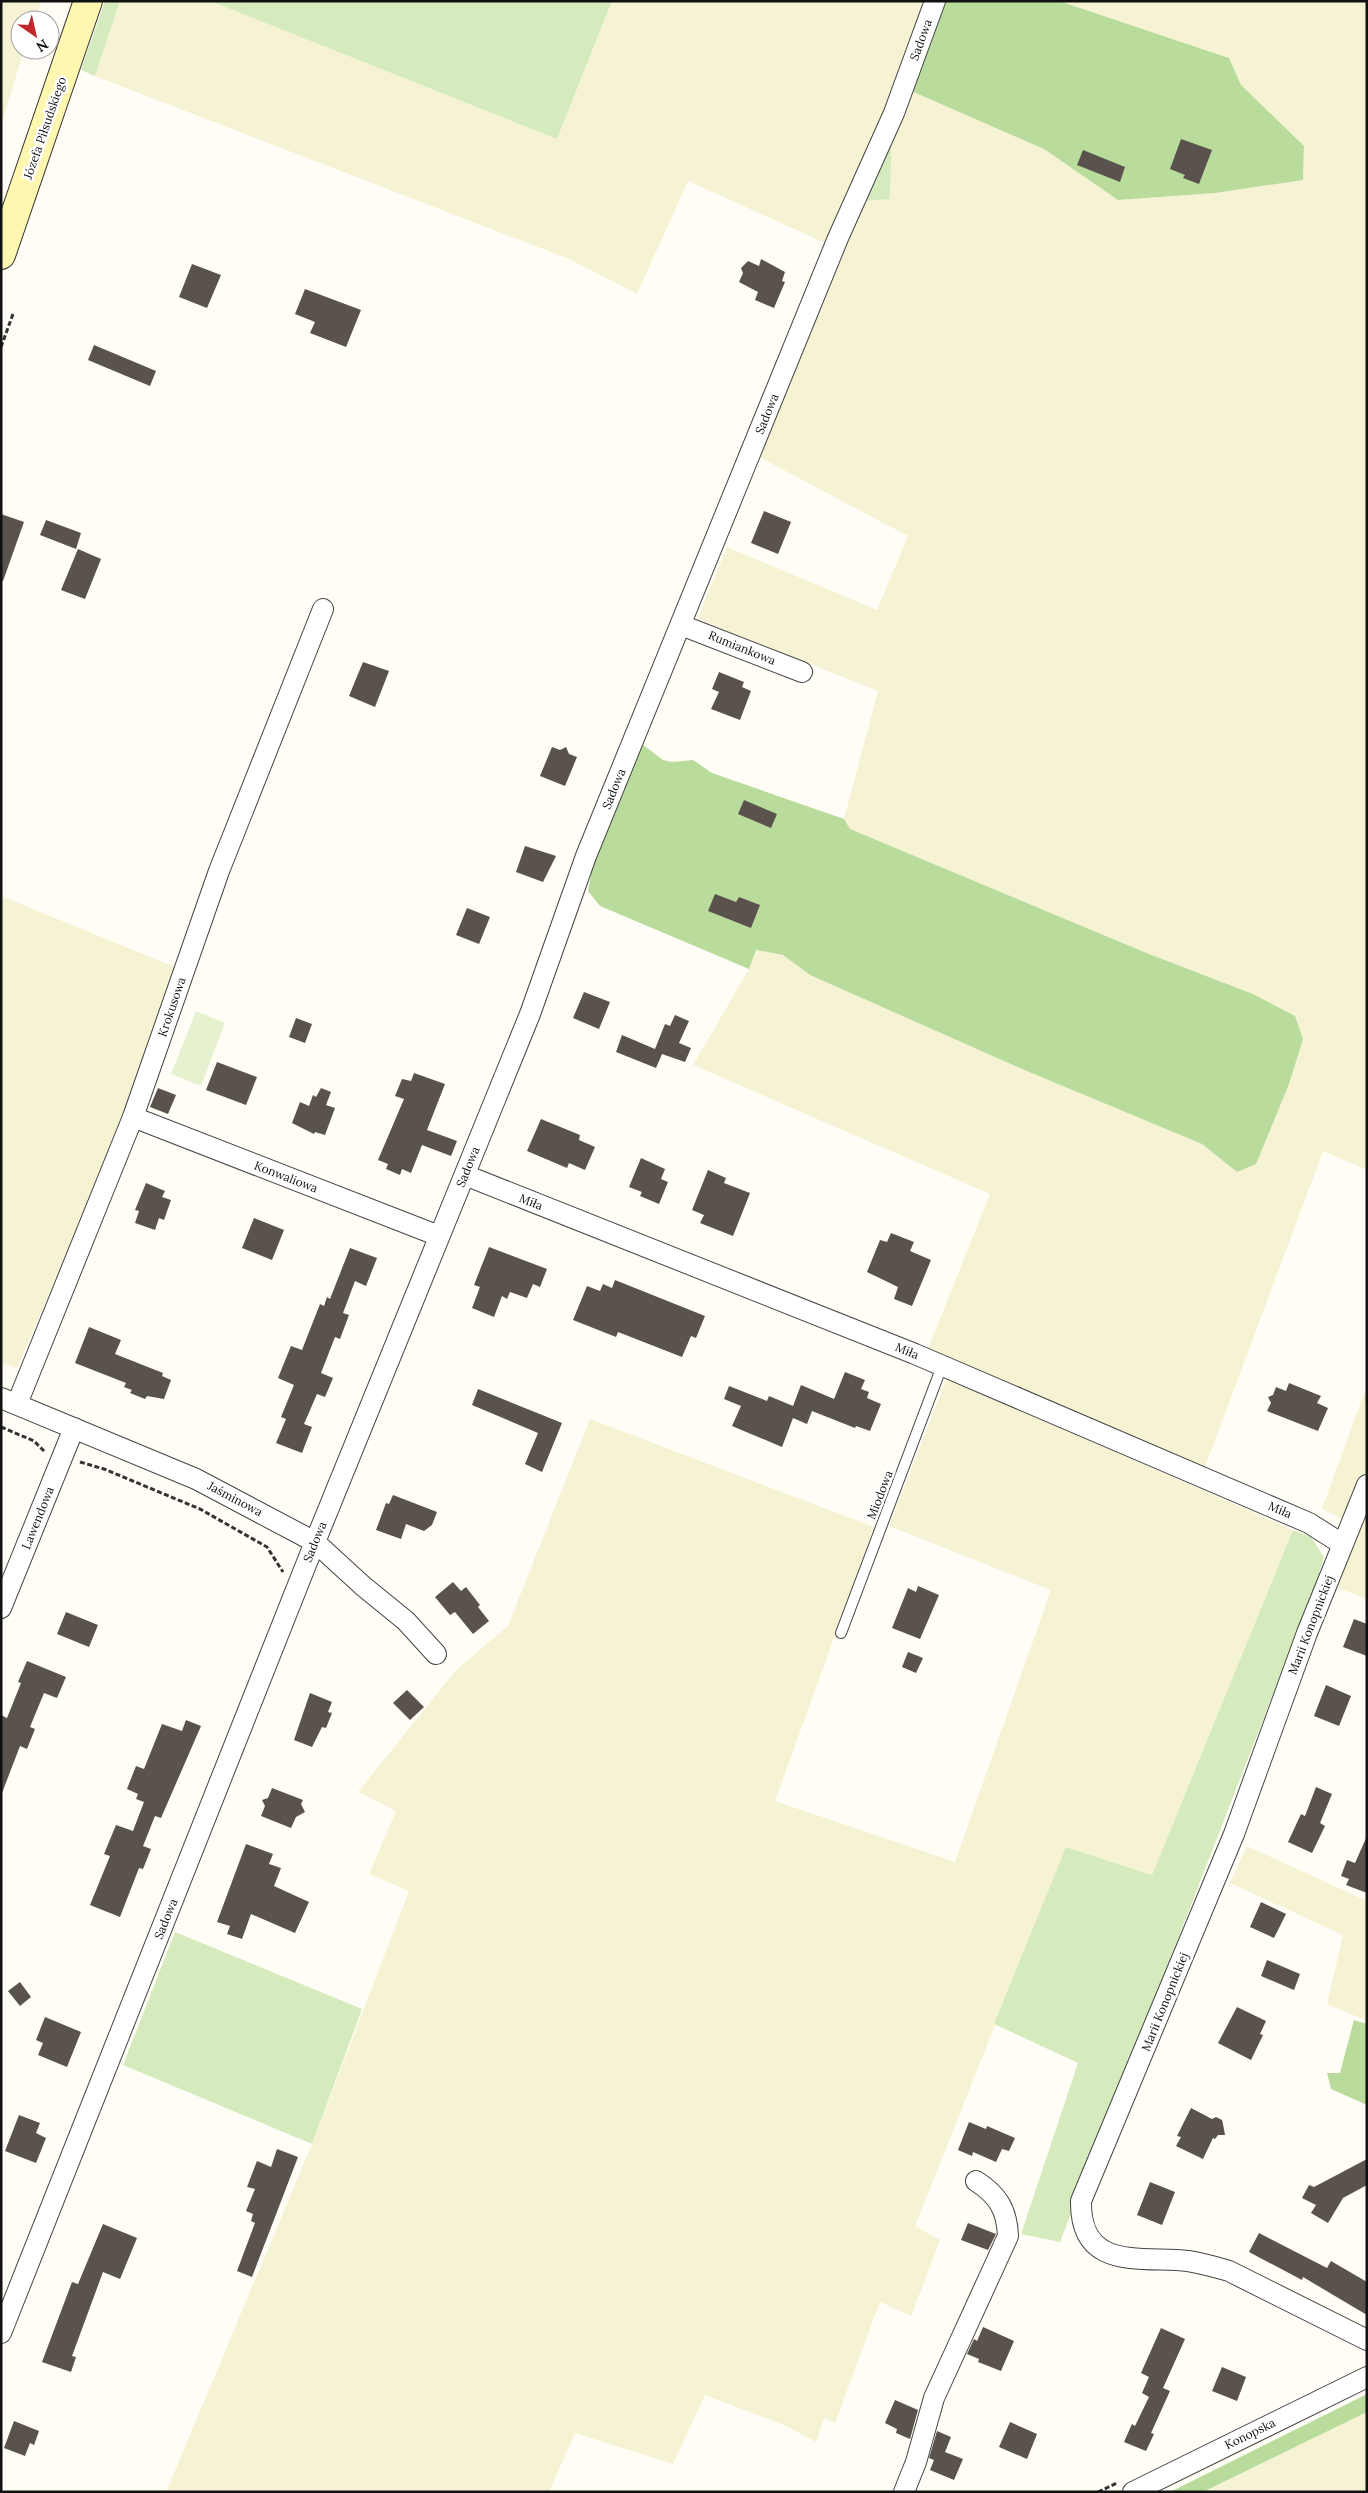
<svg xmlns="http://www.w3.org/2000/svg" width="1368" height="2493" viewBox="0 0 1368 2493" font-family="Lora,serif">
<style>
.farmland{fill:#f6f3d4}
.green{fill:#d5ebbd}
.forest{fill:#b9dc9c}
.pitch{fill:#e6f2cf}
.building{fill:#5a524d}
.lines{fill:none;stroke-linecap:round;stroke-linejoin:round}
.service-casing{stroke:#444;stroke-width:12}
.minor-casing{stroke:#444;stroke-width:22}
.secondary-casing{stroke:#333;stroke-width:30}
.path{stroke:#333;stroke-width:3;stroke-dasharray:5 2.5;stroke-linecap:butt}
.service{stroke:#fff;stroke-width:10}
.minor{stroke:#fff;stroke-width:20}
.secondary{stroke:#fff6b0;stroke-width:28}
.labels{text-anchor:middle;stroke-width:5;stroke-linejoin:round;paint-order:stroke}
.street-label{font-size:12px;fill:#111;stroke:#fff}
</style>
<rect width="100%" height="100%" fill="#fffdf5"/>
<g class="farmland">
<path d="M1,1h40l-6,19h-15v30h4l-23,75z"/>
<path d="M120,1h90l347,138 55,-138h316l-96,245 -144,-65 -51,113 -68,-35 -474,-183z"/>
<path d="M1059,1h308v1169l-44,-19 -119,319 -276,-121 62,-155 -297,-129 56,-96 7,-19 27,5 27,20 212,94 180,75 35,28 16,-178 -104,-40 -299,-125 -6,-10 34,-128 -181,-72 30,-72 150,63 31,-74 -149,-79 106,-256 25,-2 2,-72 19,-36 133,58 74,51 97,-7 88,-13 1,-34 -63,-61 -12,-27z"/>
<path d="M1,896l186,76 -170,396 -16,-6z"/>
<path d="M947,1378l346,152 -141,345 -86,-28 -151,379 25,14 -29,76 -31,-14 -45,121 -11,-5 -8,24 -32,-17 -79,-30 -32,69 -98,-31 -26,59h-383l146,-348 97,-253 -40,-17 27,-63 -38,-19 99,-123 51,-43 82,-207 284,108 -99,274 180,61 96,-272 -162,-64z"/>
<path d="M1367,1385v84l-22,51 -23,-11z"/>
<path d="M1367,1511v88l-31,-12z"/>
<path d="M1247,1846l120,55v123l-3,-1 1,-3 -38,-16 16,-69 -113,-52z"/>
<path d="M1367,2412v80h-164z"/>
</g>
<g class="green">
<path d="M105,1h15l-25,75 -14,-6z"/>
<path d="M210,1h402l-55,138z"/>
<path d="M892,127l-2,72 -25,2z"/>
<path d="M1293,1530l18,7 13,20 -7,24 -257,661 -39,-8 57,-171 -84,-39 72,-177 86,28z"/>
<path d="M175,1932l187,77 -50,135 -189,-79z"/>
</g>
<g class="forest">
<path d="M945,1h114l170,57 12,27 63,61 -1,34 -88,13 -97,7 -74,-51 -133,-58z"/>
<path d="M642,744l21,16 9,2 21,-2 19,13 132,46 6,10 299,125 104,40 42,22 8,23 -14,45 -33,80 -19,8 -35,-28 -180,-75 -212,-94 -27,-20 -27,-5 -7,19 -149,-63 -12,-15 5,-27z"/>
<path d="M1354,2020l13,4v81l-36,-16 -4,-16h13z"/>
<path d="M1367,2394v18l-164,80h-33z"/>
</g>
<path class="pitch" d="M196,1011l29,12 -24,63 -30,-12z"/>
<g class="building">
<path d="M1181,139l31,11 -13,34 -16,-6 2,-3 -15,-6z"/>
<path d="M1083,150l42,17 -5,15 -43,-17z"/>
<path d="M761,259l24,13 -3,9 3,1 -11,26 -19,-8 3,-8 -19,-10 4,-9 -2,-5 7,-7 11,5z"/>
<path d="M192,264l29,11 -14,33 -28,-11z"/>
<path d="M305,289l56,21 -15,37 -36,-14 5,-11 -20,-8z"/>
<path d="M94,345l62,26 -6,15 -62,-26z"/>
<path d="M764,511l27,11 -13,32 -27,-11z"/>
<path d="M1,514l23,8 -21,59 -2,-1z"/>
<path d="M46,520l35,13 -5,16 -36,-14z"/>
<path d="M78,549l23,10 -16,40 -24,-9z"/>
<path d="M363,662l26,9 -14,36 -26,-11z"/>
<path d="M719,672l25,10 -2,5 9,4 -11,29 -29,-11 8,-17 -7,-3z"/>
<path d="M552,747l8,3 6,-3 3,7 8,3 -12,29 -25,-10z"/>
<path d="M744,800l33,14 -6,14 -33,-14z"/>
<path d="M525,846l31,10 -13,26 -27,-10z"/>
<path d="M715,894l21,8 3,-5 21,8 -9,23 -43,-17z"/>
<path d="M467,908l23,9 -11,27 -23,-9z"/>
<path d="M584,992l26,10 -11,27 -26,-11z"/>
<path d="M675,1015l14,6 -10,22 12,5 -6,14 -23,-8 -6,14 -40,-16 6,-17 33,14 10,-25 5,2z"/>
<path d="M296,1018l16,6 -7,19 -16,-6z"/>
<path d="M217,1062l40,15 -11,28 -40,-15z"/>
<path d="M414,1073l31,11 -18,46 30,11 -6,15 -29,-11 -11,28 -9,-4 -2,6 -14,-6 2,-5 -10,-4 26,-61 -9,-3 7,-17 9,2z"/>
<path d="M158,1088l18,7 -8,19 -18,-7z"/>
<path d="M321,1088l10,4 -5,13 9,3 -10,27 -10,-3 -1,2 -22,-11 8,-21 9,4 4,-11 3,2z"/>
<path d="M541,1119l39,16 -1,5 16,7 -10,23 -16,-7 -2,5 -40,-17z"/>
<path d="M641,1158l24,11 -4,10 7,3 -9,22 -19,-8 2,-4 -13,-5z"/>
<path d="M708,1170l18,8 -2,5 26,10 -17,43 -33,-13 4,-8 -12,-5z"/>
<path d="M146,1183l19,8 -3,6 9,3 -7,20 -5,-2 -4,12 -20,-7 4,-12 -4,-1z"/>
<path d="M254,1218l30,12 -12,30 -30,-12z"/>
<path d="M891,1233l23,9 -4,9 21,9 -19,46 -18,-7 4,-12 -31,-15 13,-32 7,2z"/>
<path d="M489,1247l58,22 -7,18 -7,-3 -6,14 -17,-6 -3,7 -5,-3 -8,21 -22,-9 8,-21 -6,-2z"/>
<path d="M350,1248l27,10 -11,28 -11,-5 -12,32 6,2 -9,24 -5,-2 -14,36 12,5 -8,19 -8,-3 -13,30 8,3 -10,26 -26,-10 10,-24 -5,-2 13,-32 -16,-7 13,-32 11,4 18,-46 4,2 3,-9 3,2z"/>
<path d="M615,1280l90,36 -9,22 -5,-2 -9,21 -64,-25 -2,5 -43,-17 14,-34 13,5 3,-7 9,4z"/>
<path d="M89,1327l32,13 -6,14 48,19 -1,3 9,4 -7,19 -17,-3 -2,3 -15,-6 2,-3 -8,-3 2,-4 -51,-20z"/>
<path d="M845,1372l20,8 -4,9 8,3 -2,6 14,6 -11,27 -14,-5 -1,2 -43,-17 -5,13 -14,-6 -11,29 -50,-21 9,-20 -17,-7 5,-13 38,15 2,-5 24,10 8,-21 33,14z"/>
<path d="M1289,1383l32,13 -4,7 11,5 -10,23 -51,-20 4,-8 -3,-6 5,-2 3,-8 10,4z"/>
<path d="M478,1389l84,34 -20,49 -17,-8 13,-31 -66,-28z"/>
<path d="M393,1495l44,17 -5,13 -8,6 -18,-7 -5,15 -25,-9 10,-27 3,1z"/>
<path d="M453,1582l8,9 5,-4 14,18 -2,2 11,14 -16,13 -18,-22 -5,3 -15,-18z"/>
<path d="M918,1586l21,9 -19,44 -28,-11 16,-40 8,4z"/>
<path d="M66,1612l32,13 -9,22 -32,-13z"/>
<path d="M1354,1619l13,5v32l-24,-9z"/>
<path d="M908,1652l15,6 -7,15 -14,-6z"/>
<path d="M27,1661l39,16 -9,21 -13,-5 -14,34 5,2 -8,20 -7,-3 -18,47 -1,-78 6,3 14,-35 -3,-1z"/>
<path d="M1326,1685l25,11 -12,30 -25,-10z"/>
<path d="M407,1690l17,17 -14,13 -17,-17z"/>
<path d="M310,1693l22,9 -4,10 4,1 -6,15 -4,-1 -10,20 -18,-7z"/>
<path d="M186,1720l15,6 -40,92 -6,-2 -12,30 8,3 -8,20 -4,-1 -19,49 -30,-12 20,-49 -6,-2 12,-29 17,6 11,-29 -8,-3 2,-5 -11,-5 9,-23 8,3 18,-45 20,7z"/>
<path d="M1316,1787l16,7 -12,29 5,3 -13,27 -24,-11 13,-28 4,2z"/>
<path d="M272,1788l31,12 -2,4 4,8 -9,5 -5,11 -30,-12 4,-10 -3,-6 6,-2z"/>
<path d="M1367,1836v57l-21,-8 3,-6 -8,-3 6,-16 8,3z"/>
<path d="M246,1844l27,10 -4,10 12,4 -7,18 35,16 -14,31 -44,-19 -9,25 -15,-5 3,-8 -13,-4z"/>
<path d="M1261,1902l25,12 -12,24 -24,-11z"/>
<path d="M1267,1960l33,14 -6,16 -33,-14z"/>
<path d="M20,1982l11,15 -11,9 -12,-15z"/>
<path d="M1237,2007l29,14 -6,13 3,1 -12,25 -33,-17z"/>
<path d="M45,2017l36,15 -14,35 -29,-12 5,-12 -7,-3z"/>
<path d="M1191,2108l21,11 4,-2 6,3 1,4 2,11h-7l-3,4 -2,-1 -10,21 -27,-13 5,-9 -4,-1z"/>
<path d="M19,2115l21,8 -4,10 10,5 -10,25 -31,-12z"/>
<path d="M969,2122l17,7 1,-3 28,12 -6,13 -7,-2 -6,13 -23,-10 -1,4 -14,-6z"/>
<path d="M277,2149l21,8 -46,120 -15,-6 18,-48 -4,-2 2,-7 -7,-3 9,-22 -8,-2 10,-26 14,6z"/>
<path d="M1367,2159v26l-24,13 -15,25 -17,-10 5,-8 -14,-7 7,-13 5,2z"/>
<path d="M1150,2182l25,10 -13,33 -25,-10z"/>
<path d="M968,2223l28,11 -8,16 -27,-10z"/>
<path d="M103,2224l34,14 -17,41 -17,-7 -31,84 4,1 -5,15 -29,-10 30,-80 6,2z"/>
<path d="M1259,2233l68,35 4,-7 36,21v33l-64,-38 -1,3 -53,-28z"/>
<path d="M983,2327l31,14 -13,30 -23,-9 1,-3 -12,-5 7,-15 3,2z"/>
<path d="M1161,2328l24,11 -22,49 7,3 -19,42 3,1 -8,17 -22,-9 8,-18 3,2 14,-29 -7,-4 7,-16 -8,-4z"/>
<path d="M1222,2367l24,10 -9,24 -25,-10z"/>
<path d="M895,2400l23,10 -8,29 -14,-6 1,-4 -12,-6z"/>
<path d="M14,2421l25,10 -5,14 -4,-2 -5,13 -21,-8z"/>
<path d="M1010,2422l27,12 -10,25 -28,-12z"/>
<path d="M937,2431l14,6 -6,15 18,7 -9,21 -24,-10 4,-10 -5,-2z"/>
</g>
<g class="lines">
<defs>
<path id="service" d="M841,1633l101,-267"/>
<g id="minor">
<path d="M681,625l121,47"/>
<path d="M133,1117l306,119"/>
<path d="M465,1175l450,179 394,169 33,21"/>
<path d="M1,1398l195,81 119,63 48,44 43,35 30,33"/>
<path d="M17,1404l116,-287 86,-246 104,-262"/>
<path d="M1367,1485l-60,148 -73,201 -153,367c-1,70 59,55 107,60 14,2 27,6 41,10l138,69"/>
<path d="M1,1608l73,-180"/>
<path d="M1,2333l314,-791 215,-528 56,-158 252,-618 56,-125 41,-112"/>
<path d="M904,2492l12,-30 18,-64 74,-162c-1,-26 -10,-41 -32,-55"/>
<path d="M1133,2492l234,-115"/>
</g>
<path id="secondary" d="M1,255l87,-254"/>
</defs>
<use href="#service" class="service-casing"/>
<use href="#minor" class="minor-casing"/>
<use href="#secondary" class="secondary-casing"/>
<g class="path">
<path d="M1,347l12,-33"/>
<path d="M1,1427l33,14 11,11"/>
<path d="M80,1462l24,7 96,40 67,38 16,25"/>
<path d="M1098,2492l19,-9"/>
</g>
<use href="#service" class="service"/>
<use href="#minor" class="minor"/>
<use href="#secondary" class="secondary"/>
</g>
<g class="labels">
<g class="street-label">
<text transform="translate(921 40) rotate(-70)" y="4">Sadowa</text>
<text transform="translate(45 128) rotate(-71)" y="4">Józefa Piłsudskiego</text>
<text transform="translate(767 414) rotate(-68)" y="4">Sadowa</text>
<text transform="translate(742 648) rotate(22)" y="4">Rumiankowa</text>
<text transform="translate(614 789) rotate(-68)" y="4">Sadowa</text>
<text transform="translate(172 1007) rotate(-71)" y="4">Krokusowa</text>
<text transform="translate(468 1167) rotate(-68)" y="4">Sadowa</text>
<text transform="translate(286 1177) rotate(21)" y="4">Konwaliowa</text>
<text transform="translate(531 1202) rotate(22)" y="4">Miła</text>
<text transform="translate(907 1351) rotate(22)" y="4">Miła</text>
<text transform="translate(880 1495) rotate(-69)" y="4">Miodowa</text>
<text transform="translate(235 1499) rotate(28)" y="4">Jaśminowa</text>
<text transform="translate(1280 1510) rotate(23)" y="4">Miła</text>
<text transform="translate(38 1518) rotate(-68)" y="4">Lawendowa</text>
<text transform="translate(315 1542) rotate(-68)" y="4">Sadowa</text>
<text transform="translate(1311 1625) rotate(-69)" y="4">Marii Konopnickiej</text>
<text transform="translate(166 1919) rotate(-68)" y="4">Sadowa</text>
<text transform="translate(1165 2002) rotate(-68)" y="4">Marii Konopnickiej</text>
<text transform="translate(1250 2434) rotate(-26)" y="4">Konopska</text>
</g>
</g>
<rect width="1368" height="2493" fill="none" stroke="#111111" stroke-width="5"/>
<g transform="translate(35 35) rotate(146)"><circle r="24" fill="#ffffff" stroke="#a0a0a0"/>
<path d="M0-4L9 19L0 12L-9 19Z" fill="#c4262e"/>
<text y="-8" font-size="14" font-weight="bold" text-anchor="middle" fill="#111111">N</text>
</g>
</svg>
